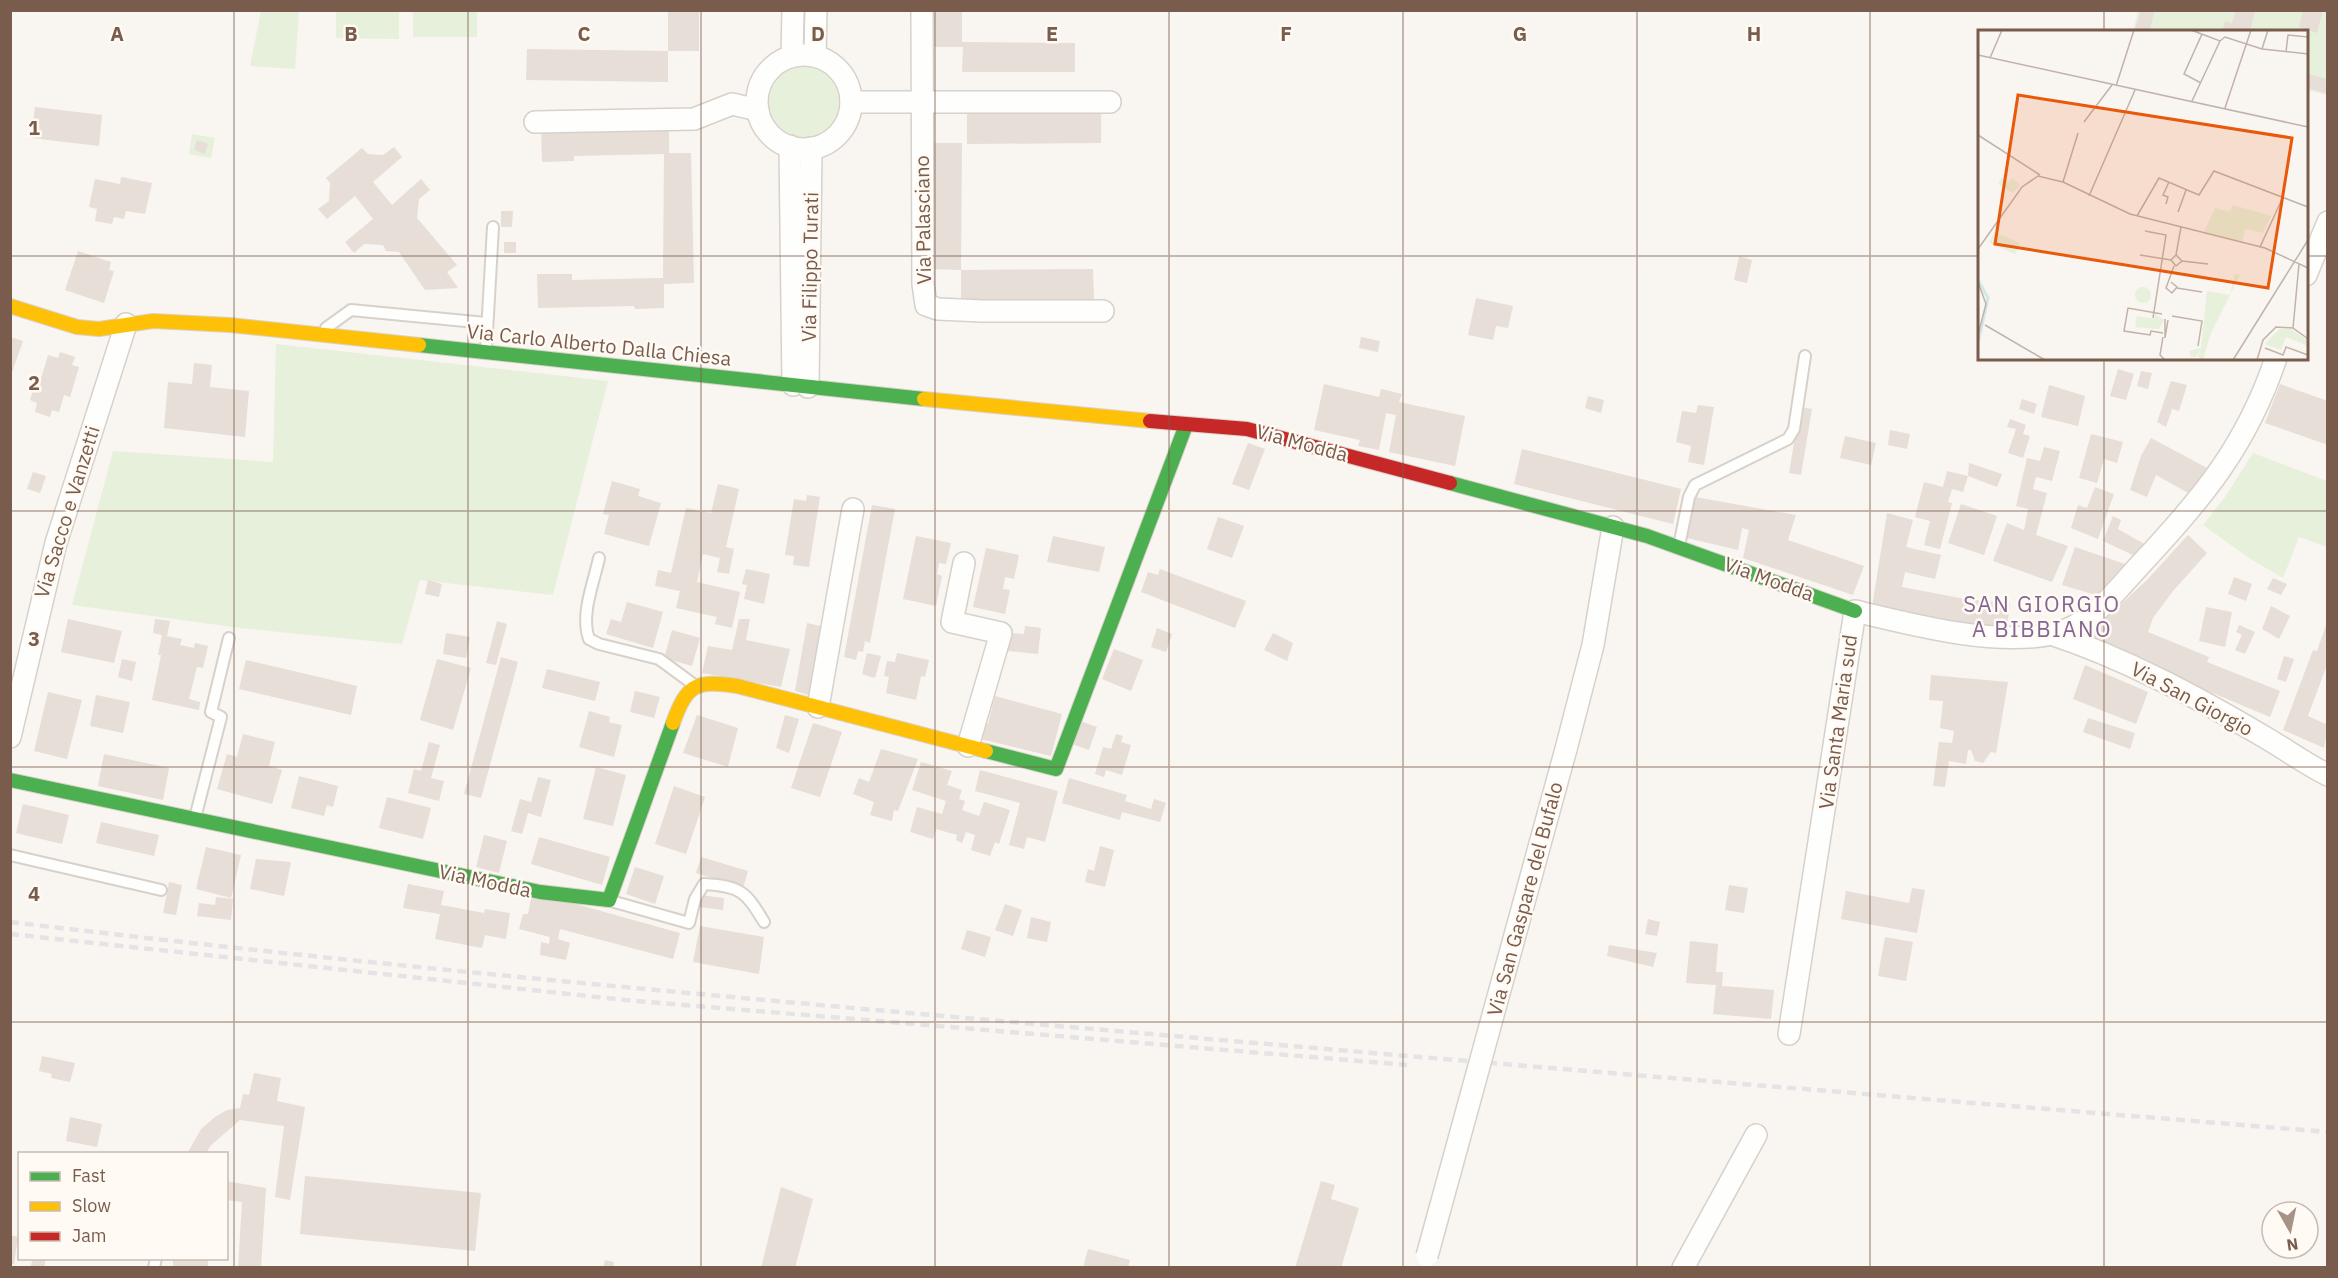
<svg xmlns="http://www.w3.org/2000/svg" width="2338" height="1278" viewBox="0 0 2338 1278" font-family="'IBM Plex Sans',sans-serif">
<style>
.green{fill:#e7f0db}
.building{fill:#e6ded7}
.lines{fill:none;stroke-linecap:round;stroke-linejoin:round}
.lane-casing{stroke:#d7d1cb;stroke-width:14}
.street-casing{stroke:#d7d1cb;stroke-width:24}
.fast-casing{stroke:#d9d2cb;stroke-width:16}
.slow-casing{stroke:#d9d2cb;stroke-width:16}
.jam-casing{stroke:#d9d2cb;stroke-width:16}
.lane{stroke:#fefefd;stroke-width:10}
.street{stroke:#fefefd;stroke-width:21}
.fast{stroke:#4caf50;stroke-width:14}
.slow{stroke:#ffc107;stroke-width:14}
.jam{stroke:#c62828;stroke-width:14}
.rail{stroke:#e6e3e7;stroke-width:4.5;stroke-dasharray:9 6;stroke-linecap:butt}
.street-bridge-casing{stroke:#d7d1cb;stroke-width:24;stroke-linecap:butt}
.street-bridge{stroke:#fefefd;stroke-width:21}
.grid{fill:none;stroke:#7a5c4d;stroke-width:1.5;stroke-opacity:0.55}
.labels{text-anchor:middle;stroke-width:5;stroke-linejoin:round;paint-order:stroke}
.street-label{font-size:20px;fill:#7a5c4d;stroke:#fffaf3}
.quarter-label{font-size:22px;letter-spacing:1.5px;fill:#846695;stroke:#fffaf3}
.inset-river{fill:none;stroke:#d0e8ea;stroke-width:3}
.inset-road{fill:none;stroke:#c2b3aa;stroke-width:1.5}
.view{fill:#e8590c;fill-opacity:0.15;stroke:#e8590c;stroke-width:3}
.inset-edge{fill:none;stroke:#7a5c4d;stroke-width:3}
.grid-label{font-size:20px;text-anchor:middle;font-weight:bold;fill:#7a5c4d;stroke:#fffaf3;stroke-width:5;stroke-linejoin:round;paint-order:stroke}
</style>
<rect width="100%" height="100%" fill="#f9f5f0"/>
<g class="green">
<path d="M261,11h38l-4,58 -45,-3z"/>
<path d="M336,11h63v28l-63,-1z"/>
<rect x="413" y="11" width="64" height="26"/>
<path d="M2138,11h189v84l-20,-5 -1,-58h-173z"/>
<circle cx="804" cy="102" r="35"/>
<path d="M192,134l23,4 -4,20 -22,-4z"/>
<path d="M276,344l332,37 -55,214 -133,-15 -18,64 -162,-16 -168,-23 41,-154 160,11z"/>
<path d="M2253,453l74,28v66l-28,-10 -16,41 -34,-20 -46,-33 22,-28z"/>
</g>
<g class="building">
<rect x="668" y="10" width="31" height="41"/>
<path d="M930,10h32v32l113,1v29h-113l1,-25h-33z"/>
<path d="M2141,10h14l-6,22h-15z"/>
<path d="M2236,10h19l-5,22h-28l3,-11 7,2z"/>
<path d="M2303,10h20l-6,23 -18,-6z"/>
<path d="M527,49l141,2v31l-142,-2z"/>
<path d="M2307,74l21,5v15l-21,-6z"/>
<path d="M35,107l67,8 -3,31 -68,-8z"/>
<path d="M1101,111v32l-134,1v-32z"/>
<path d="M669,125v28h22l3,130 -30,1v24l-29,1 -1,-3 -96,2 -1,-34h35v6l91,-2 1,-124 -90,2v5l-32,1 -1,-34z"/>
<path d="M197,140l11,4 -3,10 -11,-4z"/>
<path d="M931,143h31l-1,127 -31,-1z"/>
<path d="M394,147l8,10 -29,25 19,23 29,-26 9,11 -11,9 -2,19 40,47 -10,7 11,16 -33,2 -26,-38 -13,-1 -3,-6 -19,-1 -10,9 -9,-11 28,-23 -18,-23 -28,23 -9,-10 11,-8 1,-18 -4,-5 36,-30 6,6 15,1z"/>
<path d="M121,177l31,6 -7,31 -19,-3 -2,8 -10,-2 -2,7 -17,-3 2,-12 -8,-2 6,-28 25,5z"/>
<path d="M501,211h12l-1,16h-11z"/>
<rect x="504" y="242" width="12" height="11"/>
<path d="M78,251l33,11 -2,8 5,1 -10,32 -39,-13z"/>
<path d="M1739,256l13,4 -5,23 -13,-3z"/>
<path d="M1093,269l1,31 -133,1v-31z"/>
<path d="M1476,298l37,8 -5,22 -12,-2 -3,14 -25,-5z"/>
<path d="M10,337l13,4 -12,34h-1z"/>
<path d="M1361,337l19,4 -2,11 -19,-4z"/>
<path d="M60,352l15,5 -3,8 7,2 -9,30 -6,-2 -5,17 -7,-2 -2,7 -15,-5 2,-9 -7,-3 5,-16 4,1 9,-30 10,3z"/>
<path d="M194,363l18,2 -2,22 39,4 -4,46 -81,-9 4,-46 24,2z"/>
<path d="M2118,369l16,5 -8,26 -16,-4z"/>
<path d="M2141,371l11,2 -4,16 -11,-3z"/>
<path d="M2171,381l16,4 -8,26 -7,-2 -6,18 -9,-5z"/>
<path d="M1324,384l55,13 2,-8 21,5 -3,8 66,14 -10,50 -66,-14 7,-37 -10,-2 -7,37 -21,-4 2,-6 -46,-10z"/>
<path d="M2280,384l48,17v44l-63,-22z"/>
<path d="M2049,385l36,11 -7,30 -37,-9z"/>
<path d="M1588,396l16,4 -3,13 -16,-5z"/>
<path d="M2022,399l15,5 -3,10 -15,-5z"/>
<path d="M1698,405l16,2 -10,58 -16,-3 3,-16 -15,-4 6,-31 14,2z"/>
<path d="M1800,407l12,2 -11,66 -12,-2z"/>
<path d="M2010,419l16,6 -3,9 7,2 -7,22 -15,-5 8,-24 -9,-2z"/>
<path d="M1890,430l20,4 -3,15 -19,-4z"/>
<path d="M2091,434l32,8 -6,21 -13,-4 -7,24 -18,-5z"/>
<path d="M1845,436l31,7 -5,22 -31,-7z"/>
<path d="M2151,438l58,31 -17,26 -36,-20 -9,22 -17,-7 11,-34z"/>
<path d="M1248,443l17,6 -16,41 -17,-6z"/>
<path d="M2044,447l16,4 -8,30 -16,-4 -3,12 14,4 -11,42 32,11 -16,36 -59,-21 14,-38 17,7 4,-21 -12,-3 11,-48 13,3z"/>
<path d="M1522,449l159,40 -8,35 -159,-40z"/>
<path d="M1969,463l33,11 -5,13 -29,-11z"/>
<path d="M1947,471l21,5 -5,16 -11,-3 -4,13 4,1 -12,46 -16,-4 6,-24 -15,-4 9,-35 19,5z"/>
<path d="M33,472l13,4 -6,17 -13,-4z"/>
<path d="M612,481l28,8 -2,7 23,7 -12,43 -45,-12 5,-19 -6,-1z"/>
<path d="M718,484l21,5 -13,58 8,2 -5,25 -12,-2 3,-14 -17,-4 -6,28 43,10 -8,36 -17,-4 2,-7 -41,-9 4,-17 -25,-5 3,-16 13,3 15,-65 25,5z"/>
<path d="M2095,487l19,7 -16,45 -27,-11 7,-23 9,3z"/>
<path d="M807,495l13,2 -11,70 -16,-2 1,-9 -9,-1 9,-56 12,2z"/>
<path d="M1695,497l101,18 -8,25 76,26 -11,29 -110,-37 6,-28 -7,-2 -4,22 -51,-12z"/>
<path d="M1961,504l36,12 -13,39 -36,-12z"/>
<path d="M872,505l23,4 -25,134 -5,-2 -2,11 -5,-1 -2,9 -12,-3z"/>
<path d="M1887,513l26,7 -7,27 35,8 -6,24 -30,-7 -3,15 63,12 45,4 -3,25 -47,-5 -88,-16z"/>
<path d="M2113,516l8,4 -3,9 28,16 -11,11 -32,-15z"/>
<path d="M1218,517l26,9 -12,32 -25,-9z"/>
<path d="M2188,535l19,18 -34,38 -20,27 -5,14 61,25 -2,5 73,29 -10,26 -136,-57 -39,-21 -3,-7 24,-30 4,3 27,-25z"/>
<path d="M916,536l35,7 -5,21 -7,-1 -2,11 5,2 -6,30 -33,-7z"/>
<path d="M1053,536l52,11 -6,25 -52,-10z"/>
<path d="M2075,547l50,17 -26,32 -37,-11z"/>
<path d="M986,548l33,7 -5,24 -9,-2 -2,12 7,1 -5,24 -32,-7z"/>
<path d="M746,569l24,5 -6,30 -20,-5 3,-14 -5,-1z"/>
<path d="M1160,569l86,32 -11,27 -94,-36 7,-20 10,3z"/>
<path d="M2234,577l18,7 -6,17 -18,-7z"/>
<path d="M2273,578l14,6 -6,11 -14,-6z"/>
<path d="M428,580l14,4 -3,13 -14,-3z"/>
<path d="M627,602l36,10 -10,36 -47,-14 5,-15 10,3z"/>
<path d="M2271,606l19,10 -11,23 -17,-10z"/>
<path d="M2206,607l26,5 -7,35 -26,-6z"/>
<path d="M68,619l54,12 -8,32 -53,-11z"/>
<path d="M155,619l15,2 -3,15 15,3 -2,6 14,3 1,-5 13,3 -5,22 -6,-1 -8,32 11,3 -1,8 -47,-10 9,-45h-3l4,-20 -9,-2z"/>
<path d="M739,619h11l-4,21 44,9 -9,38 -79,-14 6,-27 24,4z"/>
<path d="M497,621l10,3 -11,41 -10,-2z"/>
<path d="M2327,622l1,40 -20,54 20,9 -4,23 -41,-18 30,-80 4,1z"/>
<path d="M807,623l18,4 -13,69 -17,-5z"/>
<path d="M2239,625l16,7 -10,22 -10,-4 7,-15 -6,-3z"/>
<path d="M1025,626l16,2 -3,26 -31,-3 2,-18 15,1z"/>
<path d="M1157,628l15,6 -6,18 -15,-5z"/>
<path d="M672,630l28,8 -8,28 -28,-8z"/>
<path d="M446,633l24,4 -4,21 -23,-4z"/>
<path d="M1273,633l20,10 -6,18 -23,-11z"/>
<path d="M1114,649l29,11 -12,31 -29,-12z"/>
<path d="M867,653l14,3 -6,22 -13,-4z"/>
<path d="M897,653l32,7 -4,17 -4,-1 -5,24 -30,-7 3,-16 -5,-1 3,-15 8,1z"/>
<path d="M2284,656l10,3 -8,23 -9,-3z"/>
<path d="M501,657l17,5 -37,136 -17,-4z"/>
<path d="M122,659l14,3 -4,19 -14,-4z"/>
<path d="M437,659l34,9 -18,62 -33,-10z"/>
<path d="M246,660l111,26 -6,29 -112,-26z"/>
<path d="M2085,665l63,27 -12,32 -63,-25z"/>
<path d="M547,669l53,13 -5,19 -53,-13z"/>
<path d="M1931,675l77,7 -12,71 -5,-1 -8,11 -8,-2 -4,-11h-3l-2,14 -17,-3 -4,26 -12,-1 6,-44 13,1 2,-12 -14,-3 3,-27 -14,-1z"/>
<path d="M635,691l25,6 -6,21 -24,-6z"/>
<path d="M48,692l34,8 -15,59 -33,-8z"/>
<path d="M96,695l34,7 -7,31 -33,-7z"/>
<path d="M995,696l67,18 -11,42 -75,-18 5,-18 7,4z"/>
<path d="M589,711l21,6 -1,5 13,3 -8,32 -35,-10z"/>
<path d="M697,715l41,13 -10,39 -45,-14z"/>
<path d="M785,715l14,4 -10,34 -13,-5z"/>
<path d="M2088,718l47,15 -5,16 -47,-17z"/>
<path d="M1080,721l17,6 -8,23 -17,-6z"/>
<path d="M813,723l29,9 -22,65 -29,-9z"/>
<path d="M243,734l32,8 -6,24 13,4 -10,34 -55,-15 10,-35 10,3z"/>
<path d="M1116,734l7,2 -2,6 10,3 -9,30 -16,-5 -2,7 -9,-3 8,-27 8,2z"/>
<path d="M429,742l11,3 -9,33 13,3 -5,20 -31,-8 6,-24 7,2z"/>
<path d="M881,749l37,10 -20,52 -4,-1 -2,11 -22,-6 4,-13 -21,-8 6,-16 10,4z"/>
<path d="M104,754l65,14 -6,32 -65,-14z"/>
<path d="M921,762l31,9 -5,14 15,5 -3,9 6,2 -3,9 17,6 5,-14 26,8 -11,34 -4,-2 -5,14 -19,-6 4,-15 -9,-3 -4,11 -6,-3 1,-5 -21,-6 -3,10 -23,-7 7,-25 25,7 4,-13 -34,-11z"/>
<path d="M596,767l30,8 -13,51 -30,-7z"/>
<path d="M980,770l78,21 -13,51 -18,-5 -3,12 -15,-4 11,-42 -45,-12z"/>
<path d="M299,776l39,10 -5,21 -6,-2 -3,11 -33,-8z"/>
<path d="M538,777l13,3 -10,37 -13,-4 -6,21 -11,-3 9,-32 11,3z"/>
<path d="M1069,778l58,17 -2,6 26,8 3,-10 12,4 -6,19 -38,-10 -2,8 -58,-17z"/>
<path d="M674,786l31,11 -19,57 -31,-10z"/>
<path d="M387,797l44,11 -8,31 -44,-11z"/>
<path d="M23,804l46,11 -7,29 -46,-11z"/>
<path d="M101,822l58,13 -5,21 -58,-13z"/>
<path d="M484,835l23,6 -8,32 -23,-6z"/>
<path d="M539,837l71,20 -8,28 -71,-21z"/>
<path d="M1100,846l14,4 -9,37 -20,-5 3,-13 6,2z"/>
<path d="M206,847l35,8 -10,43 -35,-9z"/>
<path d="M701,857l47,14 -5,17 -47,-15z"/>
<path d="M256,859l35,3 -7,34 -34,-7z"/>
<path d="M635,867l29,9 -9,28 -29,-10z"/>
<path d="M169,882l13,3 -6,30 -13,-2z"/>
<path d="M408,884l36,7 -3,14 43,8 1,-4 25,4 -4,26 -21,-4 -3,13 -47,-9 5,-25 -37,-6z"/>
<path d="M1729,885l19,3 -4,25 -19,-3z"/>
<path d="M1912,888l13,2 -8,43 -76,-14 5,-28 63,12z"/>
<path d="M700,895l24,3 -1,12 -24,-3z"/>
<path d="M216,897l17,2 -2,21 -34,-4 2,-13 16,2z"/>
<path d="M531,899l34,2 115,32 -7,26 -113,-30 -2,10 12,4 -4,17 -26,-5 1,-13 8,2 1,-7 -31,-8 4,-15h5z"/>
<path d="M1005,904l17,6 -9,26 -18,-6z"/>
<path d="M1031,917l20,5 -4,20 -20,-4z"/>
<path d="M1648,919l12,3 -3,14 -12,-2z"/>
<path d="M700,926l64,11 -5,37 -66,-12z"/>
<path d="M967,930l24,7 -6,20 -24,-8z"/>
<path d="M1885,937l28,5 -7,39 -28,-5z"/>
<path d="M1690,941l28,3 -2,28h7l-1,14 52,4 -3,29 -58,-5 3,-29 -30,-2z"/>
<path d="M1609,945l48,8 -4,14 -46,-11z"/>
<path d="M42,1056l33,7 -5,19 -19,-4 1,-4 -13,-3z"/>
<path d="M254,1073l27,5 -4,23 28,6 -15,93 -15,-3 9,-71 -44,-6 -30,26 -4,8h-19l14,-25 14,-12 12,-7 13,-2 3,-14 6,1z"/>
<path d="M70,1117l32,7 -5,23 -31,-6z"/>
<path d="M305,1176l176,17 -6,58 -175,-17z"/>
<path d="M226,1181l40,7 -5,80h-23l4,-66 -16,-2z"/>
<path d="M1321,1181l14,4 -4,14 28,9 -18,60h-46z"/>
<path d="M781,1187l32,12 -18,69h-34z"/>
<path d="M10,1235l8,2 -4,27h-4z"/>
<path d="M1088,1249l42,11 -2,8h-45z"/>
<path d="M33,1258h13l-2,10h-14z"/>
<rect x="173" y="1258" width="35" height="10"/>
<path d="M605,1260l9,2 -1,6h-10z"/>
</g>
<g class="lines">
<defs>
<g id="lane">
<path d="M326,328l25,-18 135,13"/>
<path d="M486,349l7,-122"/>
<path d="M1679,546l10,-49 6,-12 93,-46 6,-10 11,-73"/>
<path d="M599,558c-5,24 -19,57 -10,81l10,5 60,15 34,25"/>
<path d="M195,818l26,-101 -10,-5 18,-74"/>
<path d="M10,855l151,35"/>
<path d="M611,901l78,22 6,-24 9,-15c37,2 42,8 60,38"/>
<path d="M154,1268l2,-10"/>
</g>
<g id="street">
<path d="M922,10l1,274 3,21 12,4 44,2h121"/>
<circle cx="804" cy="102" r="47"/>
<path d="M792,56l1,-46"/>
<path d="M815,56l1,-46"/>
<path d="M851,102h259"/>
<path d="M535,122l159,-3 38,-15 26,6"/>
<path d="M790,146l3,239"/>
<path d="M2306,275l22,-53"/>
<path d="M808,387l3,-239"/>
<path d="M964,563l-12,59 49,11 -33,113"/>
<path d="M2051,634c73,24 144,62 210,101 23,13 43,28 67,40"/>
<path d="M818,707l35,-198"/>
<path d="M10,737l46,-194 70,-219"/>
<path d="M1566,749l27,-104 20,-118"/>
<path d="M1789,1034l66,-423c58,14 139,35 198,23 39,-9 61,-41 87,-69 62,-66 107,-120 136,-207"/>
<path d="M1683,1268l73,-133"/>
</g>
<g id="fast">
<path d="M419,345l505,54"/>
<path d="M1450,483l197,53 208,75"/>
<path d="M986,751l70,18 130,-344"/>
<path d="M10,780l530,112 69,8 64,-177"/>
</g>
<g id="slow">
<path d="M10,306l67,21 22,2 54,-8 77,4 189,20"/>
<path d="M924,399l226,22"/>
<path d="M673,723c14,-39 23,-43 64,-37l249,65"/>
</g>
<path id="jam" d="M1150,421l97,8 203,54"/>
</defs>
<use href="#lane" class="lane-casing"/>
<use href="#street" class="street-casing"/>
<use href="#fast" class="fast-casing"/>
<use href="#slow" class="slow-casing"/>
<use href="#jam" class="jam-casing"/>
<use href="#lane" class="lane"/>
<use href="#street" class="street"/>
<use href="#fast" class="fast"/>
<use href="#slow" class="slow"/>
<use href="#jam" class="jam"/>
<g class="rail">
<path d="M10,922c356,43 714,75 1071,106 415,36 831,70 1247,104"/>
<path d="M10,934l615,66 782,65"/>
</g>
<defs>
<path id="street-bridge" d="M1427,1256l139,-507"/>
</defs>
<use href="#street-bridge" class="street-bridge-casing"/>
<use href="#street-bridge" class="street-bridge"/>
</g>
<path class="grid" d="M234,10v1258M468,10v1258M701,10v1258M935,10v1258M1169,10v1258M1403,10v1258M1637,10v1258M1870,10v1258M2104,10v22M10,256h1970M2306,256h22M2104,358v910M10,511h2318M10,767h2318M10,1022h2318"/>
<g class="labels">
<g class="street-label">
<text transform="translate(923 220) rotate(-91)" y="7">Via Palasciano</text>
<text transform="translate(810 267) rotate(-89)" y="7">Via Filippo Turati</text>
<text transform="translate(599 345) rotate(6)" y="7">Via Carlo Alberto Dalla Chiesa</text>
<text transform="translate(1302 443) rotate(15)" y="7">Via Modda</text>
<text transform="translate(67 512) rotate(-73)" y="7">Via Sacco e Vanzetti</text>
<text transform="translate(1769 579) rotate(20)" y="7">Via Modda</text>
<text transform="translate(2192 699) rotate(28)" y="7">Via San Giorgio</text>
<text transform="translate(1838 722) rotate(-82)" y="7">Via Santa Maria sud</text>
<text transform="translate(485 881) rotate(12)" y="7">Via Modda</text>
<text transform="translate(1525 899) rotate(-75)" y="7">Via San Gaspare del Bufalo</text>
</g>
<g class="quarter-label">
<text x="2042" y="612">SAN GIORGIO<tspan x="2042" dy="25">A BIBBIANO</tspan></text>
</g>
</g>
<g transform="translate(1978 30)">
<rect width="330" height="330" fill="#f9f5f0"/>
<path d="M23,148l8,4 3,-4 8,7 -7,8 -15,-9zM255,175l38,11 -8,17 -18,-4 -3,13 -38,-10 11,-24 15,4zM16,202l26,11 -5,11 -26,-11zM257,244l5,1 -29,58 -8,27 -5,-3 3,-8 -5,8h-5l-2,-6 12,-3 6,-57 23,4zM157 265a8 8 0 1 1 16 0a8 8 0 1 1-16 0ZM177,284l9,6 -5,9 -24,-2 2,-11 17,3zM301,299h12l17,12v5l-22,-9 -5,13 -16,-6z" fill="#e7f0db"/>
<path class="inset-river" d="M0,250l10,18 -10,45"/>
<path class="inset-road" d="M213,0l29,11 5,-4 37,12 46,5M284,19l6,-19M308,22l2,-17 20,2M0,25l330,72M12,28l12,-28M223,53l-17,-9 18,-40M138,56l18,-56M214,71l28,-60M247,78l26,-78M106,92l28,-37M0,105l62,40M330,113v32M85,152l67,32 135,34 43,20M111,166l46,-106M188,174l2,-7 -5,-2 6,-13M200,182l8,-22M159,186l22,-38 40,17 15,-24 94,36M167,201l21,4 -13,83M282,217l23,-50M0,219l44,-62 16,-11 25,6 15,-49M162,225l31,5M198,225l6,6 -6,5 -5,-6 5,-5 5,-28M204,231l26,3M0,252l8,22 -8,31M193,252l6,5 -5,6 -6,-5 8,-22M199,258l25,4M184,284l-34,-6 -4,23 26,4 1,-4 12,2M194,286l30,5 -4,25M187,289v19l3,-18M7,295l60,35M315,298l6,-64M185,307l-3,18 5,5M287,318l18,7 3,-8 22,8M255,330l75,-120M279,330l6,-20 13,-13 17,1 15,11"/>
<path class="view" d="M40,65l274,43 -24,150 -273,-44z"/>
<rect width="330" height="330" class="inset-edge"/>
</g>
<g class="grid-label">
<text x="117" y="41">A</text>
<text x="351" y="41">B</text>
<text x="584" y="41">C</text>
<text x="818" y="41">D</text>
<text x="1052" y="41">E</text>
<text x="1286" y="41">F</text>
<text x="1520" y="41">G</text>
<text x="1754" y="41">H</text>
<text x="34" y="135">1</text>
<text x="34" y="390">2</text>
<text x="34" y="646">3</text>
<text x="34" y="901">4</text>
</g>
<rect width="2338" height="1278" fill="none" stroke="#7a5c4d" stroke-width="24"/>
<rect x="18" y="1152" width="210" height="108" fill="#fffaf3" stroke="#cabbb1" stroke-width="1.5"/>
<rect x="30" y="1172" width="30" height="9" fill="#4caf50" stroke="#cabbb1" stroke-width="1.5"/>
<text x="72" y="1182" font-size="18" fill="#7a5c4d">Fast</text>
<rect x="30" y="1202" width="30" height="9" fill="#ffc107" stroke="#cabbb1" stroke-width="1.5"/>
<text x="72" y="1212" font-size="18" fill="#7a5c4d">Slow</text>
<rect x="30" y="1232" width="30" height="9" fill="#c62828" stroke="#cabbb1" stroke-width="1.5"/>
<text x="72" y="1242" font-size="18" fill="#7a5c4d">Jam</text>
<g transform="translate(2290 1230) rotate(171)"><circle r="28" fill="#fffaf3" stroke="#cabbb1" stroke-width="1.5"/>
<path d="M0-4.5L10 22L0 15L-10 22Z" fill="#a69286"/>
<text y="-9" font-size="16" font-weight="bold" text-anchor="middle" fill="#7a5c4d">N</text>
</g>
</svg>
